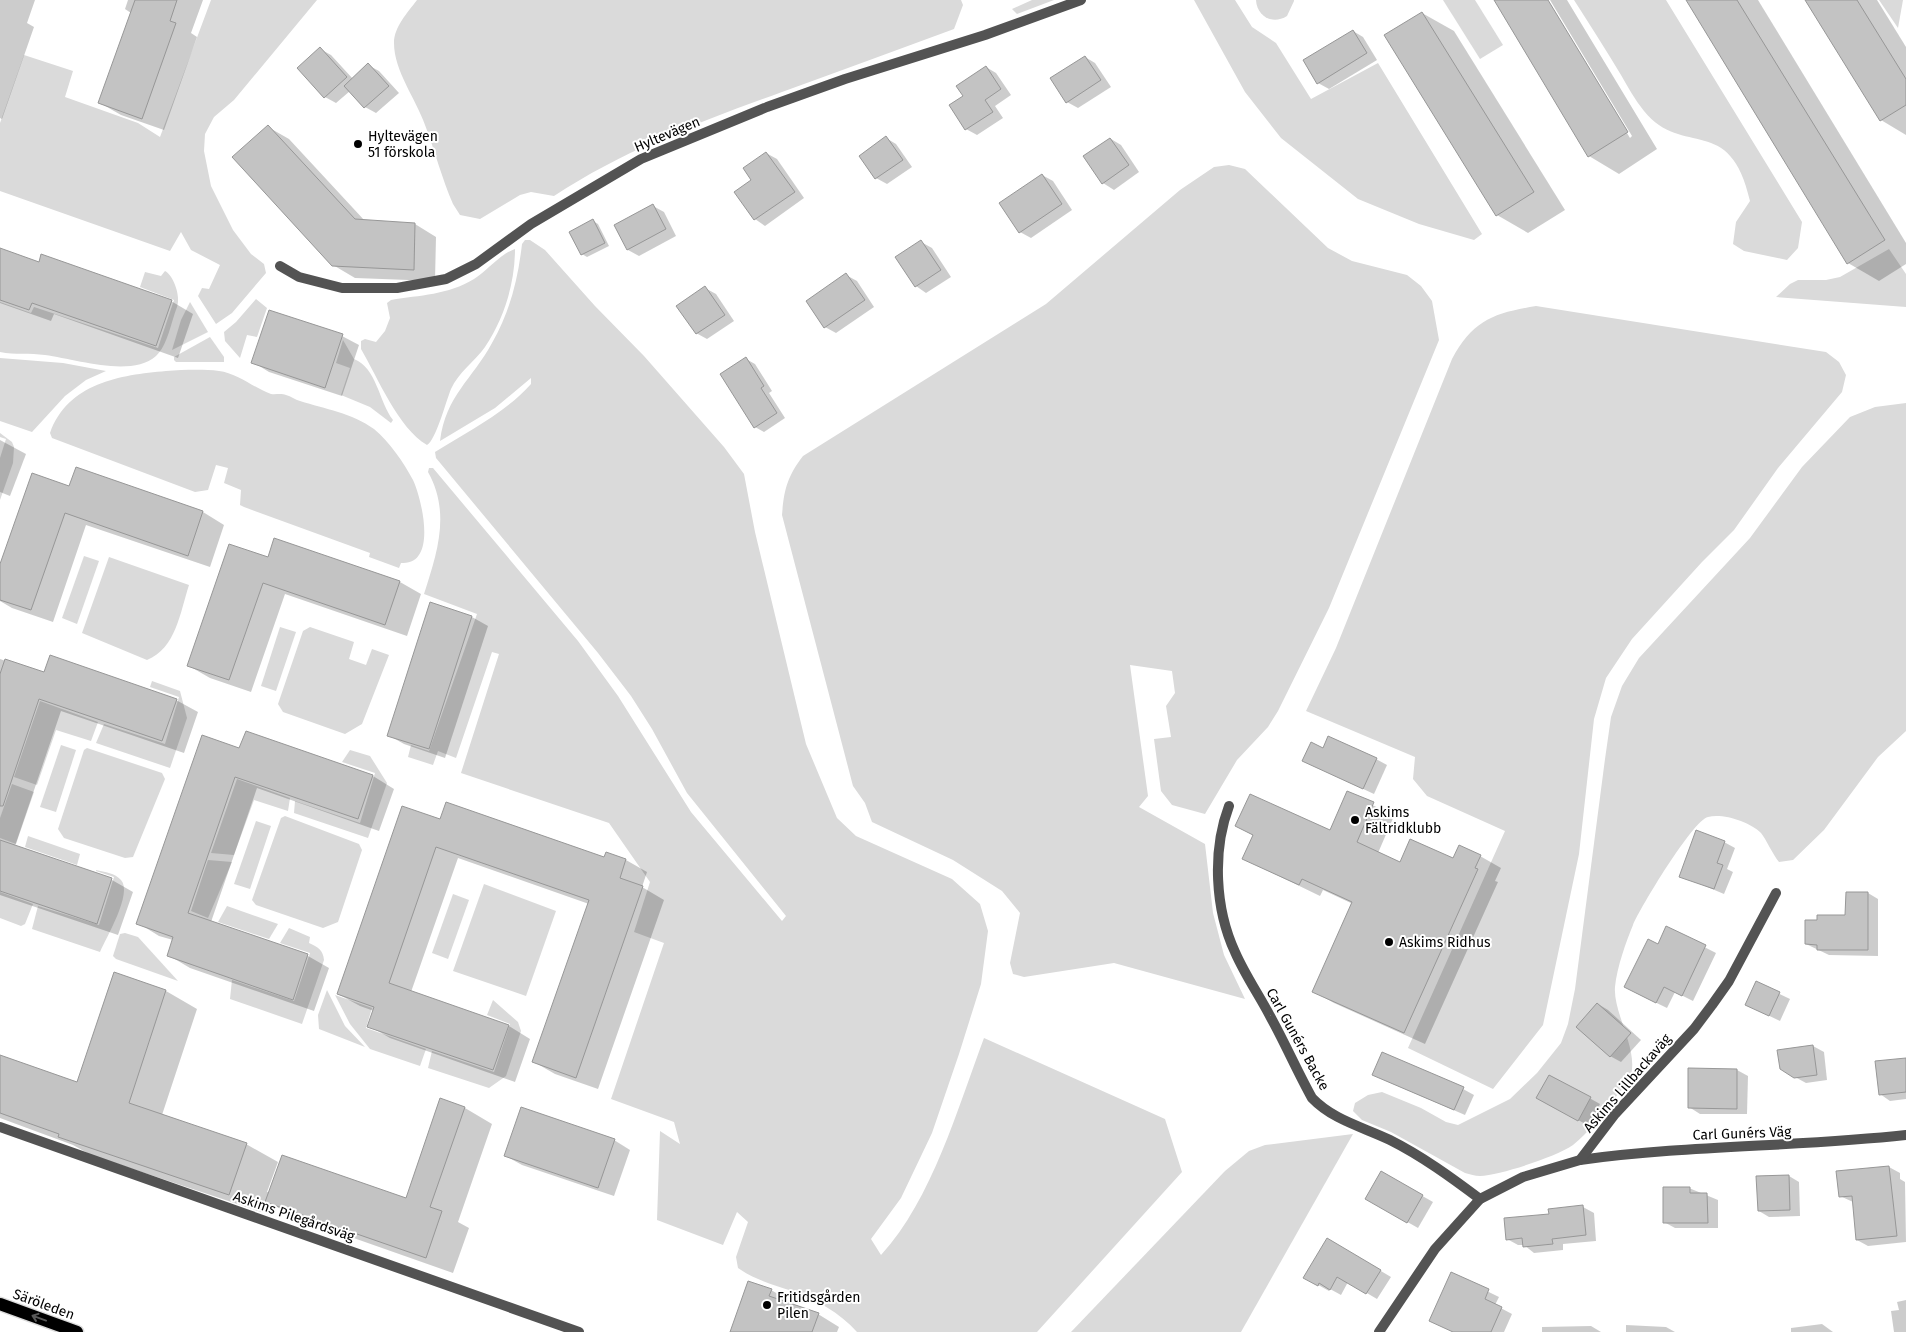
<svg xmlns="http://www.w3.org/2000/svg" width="1906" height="1332" viewBox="0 0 1906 1332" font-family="'Fira Sans',sans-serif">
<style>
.green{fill:#dadada}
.shadow{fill:#0003}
.building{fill:#c3c3c3;stroke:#979797}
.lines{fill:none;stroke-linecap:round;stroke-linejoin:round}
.primary-casing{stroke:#dbdbdb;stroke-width:15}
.street{stroke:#535353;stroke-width:10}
.primary{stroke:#000;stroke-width:12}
.oneway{stroke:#595959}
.poi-dot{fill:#000;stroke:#fff;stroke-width:2}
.labels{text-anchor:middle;stroke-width:4;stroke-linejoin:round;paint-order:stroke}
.street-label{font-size:14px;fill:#000;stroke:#fff}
.poi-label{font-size:14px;fill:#000;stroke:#fff;text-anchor:start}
</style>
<rect width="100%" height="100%" fill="#fff"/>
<g class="green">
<path d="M211,0h106l-83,100 -20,17 -9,17 -1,17 7,35 22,44 18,24 13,10 2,9 -34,40 -16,11 -18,-28 4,-8 7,1 11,-24 -29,-15 -10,-18 -11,19 -170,-60v-68l24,-68 49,16 -8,26 73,26 22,14z"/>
<path d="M417,0h544l2,5 -9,24c-57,21 -114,42 -172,63 -80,29 -156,57 -228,104l-23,-4 -11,3 -40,24 -20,-4 -7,-11c-11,-25 -18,-53 -28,-79 -9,-26 -31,-54 -31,-82 0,-16 14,-31 23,-43z"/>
<path d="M1032,0h22l-37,14 -5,-5z"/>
<path d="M1194,0h41l17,27 24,16 35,56 67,-36 104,171 -8,6 -55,-16 -61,-25 -77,-61 -36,-46z"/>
<path d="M1256,0h38v1l-7,15c-14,9 -30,1 -31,-16z"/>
<path d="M1443,0h32l28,45 -23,14z"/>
<path d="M1574,0h92l136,222 -4,26 -11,12 -43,-9 -11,-7 3,-22 14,-21c-20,-89 -67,-42 -106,-90 -9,-11 -16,-24 -23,-36 -15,-25 -31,-50 -47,-75z"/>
<path d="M1879,0h24l-5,28z"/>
<path d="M1229,165l16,4 83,79 24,13 55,14 14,11 11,15 7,39 -110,268 -51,103 -10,16 -31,33 -32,54 -33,-9 -11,-14 -7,-52 17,-2 -5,-31 9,-13 -3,-22 -42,-6 18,131 -9,11 66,37 8,69 11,42 21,44 -131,-36 -90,14 -11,-3 -3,-11 10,-50 -18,-22 -49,-31 -81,-38 -7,-19 -12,-17 -71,-271c2,-25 5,-38 21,-59l243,-152 134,-114 34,-23z"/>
<path d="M525,240h5l15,10 50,56 49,50 80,91 20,27 11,58 51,212 31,74 19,18 96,43 28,25 8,27 -7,53 -22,70 -27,79 -31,65 -30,41 10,16c51,-55 77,-148 103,-217l181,81 17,53 -145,160h-180c-17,-19 -41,-33 -65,-41 -20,-7 -37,-11 -54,-23l-2,-11 12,-35 -11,-10 -14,33 -66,-25 3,-89 20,13 -6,-22 -63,-23 53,-156 -30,-11 16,-50 -41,-59 -148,-50 38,-119 -7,-2 -36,106 -18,-7 -5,14 -25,-8 3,-12 18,6 48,-137 -53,-20c13,-41 27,-81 4,-122l1,-4h4l145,173 40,55 73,116 91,109 4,-5 -99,-123 -35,-64 -21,-33 -33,-43 -162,-195 -1,-6c33,-21 69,-38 96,-68v-6l-36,30 -55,33c6,-46 32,-61 52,-98 18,-31 26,-64 30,-99z"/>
<path d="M515,249c0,34 -11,70 -30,98 -10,14 -27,26 -34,42 -5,12 -15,51 -24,56 -29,-17 -49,-67 -66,-96v-8l4,-2 11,3 9,-11 5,-13 -3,-15 4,-3c29,-5 57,-5 83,-21 14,-9 26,-25 41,-30z"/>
<path d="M1889,249l17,25v33l-130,-10 14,-13 8,-4h28l14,-3z"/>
<path d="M165,271c9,5 16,26 12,36 -6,15 -9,38 -21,49 -25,22 -80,3 -111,-1 -15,-2 -30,0 -45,-3v-50l31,11 3,-6 124,41 16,-48 -34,-13 5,-15 16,4z"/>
<path d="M256,299l11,9 -10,29 -10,-2 -7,23 -15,-17 -1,-9 12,-10z"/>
<path d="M190,302l18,30 -36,18 9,-30z"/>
<path d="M1536,306l290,46 13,10 7,13 -4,17 -64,76 -44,62 -32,32 -70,77 -26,39 -12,41 -15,135 -36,171 -50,64 -85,-41 97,-217 -78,-35 -14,-17 2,-22 -109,-46 30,-63 116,-289c21,-39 42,-46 84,-53z"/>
<path d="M210,337l14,20v5h-48l-2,-2v-3z"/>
<path d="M343,340l11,19c23,9 25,43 39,61l-2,3 -21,-16 -29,-12 9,-27 -14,-5z"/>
<path d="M0,358l63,5 43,8 -20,9 -21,16 -33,36 -32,-11z"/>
<path d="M166,371c17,-1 36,-2 53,0 18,2 35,17 52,23 4,1 10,-1 15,1 5,1 9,5 14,6 25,8 52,12 74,28 15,12 30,34 39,51 9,19 25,86 -12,83l-2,5 -30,-11 1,-4 -126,-46 -4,-2 1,-15 -17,-7 4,-15 -12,-3 -8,25 -13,2 -143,-54 -2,-5c18,-50 70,-58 116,-62z"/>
<path d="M1906,403v328l-28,26 -54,73 -31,30 -14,2c-6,-7 -13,-23 -18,-29 -11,-11 -38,-20 -53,-16 -15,3 -68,91 -75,108 -7,17 -16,42 -18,62 -2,26 23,61 16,88 -2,8 -12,18 -18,25 -12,16 -24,32 -40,45 -17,12 -73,30 -93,31 -5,0 -10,-2 -15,-3l-74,-41 -29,-12 -9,-9 2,-8 13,-8 14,-3 39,16 25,14 12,3 52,-26 27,-26 24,-30 7,-19 7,-35 30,-230 6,-42 11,-31 17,-28 111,-120 52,-71 48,-50 25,-10z"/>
<path d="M0,433l12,9 2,5 -1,16 -13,37v-42l6,-19 -6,-2z"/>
<path d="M84,556l15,5 -22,63 -15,-6z"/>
<path d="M109,557l80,28c-9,28 -13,63 -42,75l-65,-27z"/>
<path d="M280,627l16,5 -20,59 -15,-5z"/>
<path d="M310,627l44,15 -5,17 17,6 6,-16 17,6 -27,69 -17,10 -62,-22 -5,-8 25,-73z"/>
<path d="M152,681l28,10 7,27 -17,50 -74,-25 8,-19 61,20 14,-47 -29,-10z"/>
<path d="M40,701l58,21 -7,19 -35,-11 -19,55 -23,-8z"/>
<path d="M61,745l15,5 -20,62 -16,-5z"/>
<path d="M87,748l75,25 3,6 -32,78 -8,1 -61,-20 -6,-9 26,-79z"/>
<path d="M350,750l20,6 17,27 -19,55 -74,-25 1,-12 65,22 15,-50 -33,-11z"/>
<path d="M237,779l53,19 -2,13 -34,-11 -20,55 -23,-2z"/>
<path d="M12,784l22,8 -18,52 -16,-6v-20z"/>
<path d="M285,816l74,28 3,6 -24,72 -15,6 -67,-23 -4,-5 29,-82z"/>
<path d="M256,821l15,5 -21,63 -16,-5z"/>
<path d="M28,836l52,18 -3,11 -52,-18z"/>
<path d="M208,860l24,2 -24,56 -17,-7z"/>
<path d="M96,870c9,2 19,3 25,10 12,13 -15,58 -21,72l-68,-23 6,-23 61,19 15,-48 -18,-6z"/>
<path d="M484,884l72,27 -30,85 -73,-25z"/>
<path d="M0,892l33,12 -8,20 -4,2 -21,-8z"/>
<path d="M453,894l16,6 -21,59 -16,-6z"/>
<path d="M227,906l51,18 -9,15 -51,-17z"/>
<path d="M289,928l21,9 -1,6c9,4 14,7 15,17l-22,64 -72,-25 2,-19 62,21 16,-48 -30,-10z"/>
<path d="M125,933l13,4 40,44 -62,-22 -3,-3 7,-22z"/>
<path d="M327,990l18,36 20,21 -46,-18 -1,-14z"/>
<path d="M335,995l37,13 -6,20 60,21 -6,17 -50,-17 -20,-25z"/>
<path d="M493,1000l25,22 3,9 -15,45 -17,12 -61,-20 4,-17 62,21 16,-48 -23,-9z"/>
<path d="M1353,1134l-112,198h-170l154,-161 24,-20 16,-6z"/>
</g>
<g class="shadow">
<path d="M0,0h35l-8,23 7,4 -32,92 -2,-1z"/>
<path d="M128,0h75l-12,33 6,4 -33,93 -43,-15 -21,-12 31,-90 -6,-4z"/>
<path d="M1496,0h51l83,138 2,-2 -82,-136h17l90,149 -38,25 -30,-18z"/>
<path d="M1687,0h71l148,243v21l-27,17 -31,-18z"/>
<path d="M1806,0h71l29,47v88l-25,-15z"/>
<path d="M1422,13l32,18 111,179 -37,23 -31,-18z"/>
<path d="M1353,31l10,6 14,23 -48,29 -11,-6z"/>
<path d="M320,49l11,6 22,24 15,-14 11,6 20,22 -23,20 -11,-6 -15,-16 -14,12 -11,-6 -26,-29z"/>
<path d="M1085,57l10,6 16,24 -33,21 -11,-6z"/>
<path d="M986,67l10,6 15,22 -16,11 8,12 -26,17 -11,-6 -2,-33z"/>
<path d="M268,127l21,12 76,82 50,3 21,13 -1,44 -80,-3 -22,-13z"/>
<path d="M886,138l10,6 16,23 -25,17 -11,-6 -15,-22z"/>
<path d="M1111,139l10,6 18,27 -25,18 -11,-7 -18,-26z"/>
<path d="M766,153l11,6 27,39 -39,28 -10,-7 -2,-39z"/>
<path d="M1042,175l11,6 19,29 -41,28 -11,-6z"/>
<path d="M653,206l11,6 12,24 -37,20 -11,-6 -12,-24z"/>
<path d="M593,221l5,3 11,22 -22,11 -5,-3z"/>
<path d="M921,242l11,6 19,29 -25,16 -10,-7z"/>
<path d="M0,249l40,14 131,38 22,13 -15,44 -124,-44 -3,7 -51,-18z"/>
<path d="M846,275l11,6 17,26 -38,26 -11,-6z"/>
<path d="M705,288l11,6 18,27 -27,18 -11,-6z"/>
<path d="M342,336l17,9 -17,51 -73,-24 -16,-10z"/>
<path d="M746,359l9,5 17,27 -3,2 16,25 -21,14 -9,-5z"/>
<path d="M0,440l26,14 -16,42 -10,-4z"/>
<path d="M76,469l127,43 21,13 -14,42 -124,-42 -33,97 -41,-14 -12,-7v-33l70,-81z"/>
<path d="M275,539l125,43 21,12 -14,42 -122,-42 -34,98 -41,-14 -21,-12 80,-107z"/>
<path d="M431,604l41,13 16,9 -43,132 -41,-14 -16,-9z"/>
<path d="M0,659l44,15 132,26 22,12 -14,41 -123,-42 -46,135 97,34 21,12 -15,43 -118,-40z"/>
<path d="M1324,749l52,10 11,6 -13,29 -71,-33z"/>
<path d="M240,750l133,26 21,13 -15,42 -122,-43 -46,134 97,34 21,12 -15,43 -124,-43 -22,-13 5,-15 -14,-4 -21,-13z"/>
<path d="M1347,792l47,24 -16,37 23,11 79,-8 21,12 -6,13 3,1 -73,162 -91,-41 -21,-12 40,-87 -30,-14 -3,6 -76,-37 10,-23 -17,-10 93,6z"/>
<path d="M441,821l164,37 21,2 21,12 -5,15 22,13 -66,189 -43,-15 -21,-12 55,-158 -131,-46 -47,134 98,34 21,13 -15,43 -125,-44 -21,-12 5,-15 -14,-5 -22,-12z"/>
<path d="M1724,842l11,6 -8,21 6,3 -9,22 -43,-18z"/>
<path d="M1868,893l10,6v57l-49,-1 -23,-11 13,-23 28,-4z"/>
<path d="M1667,928l49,25 -23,48 -18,-9 -8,16 -31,-15z"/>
<path d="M114,974l52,17 31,18 -35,106 84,29 32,18 -11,30 140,8 34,-100 24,8 27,16 -34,98 11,6 -16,45 -159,-56 -29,-17 -4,12 -170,-57 -18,-10 -73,-27v-62l77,28z"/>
<path d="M1756,983l34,16 -10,22 -23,-11z"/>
<path d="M1598,1004l10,6 33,30 -20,22 -11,-6z"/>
<path d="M1813,1046l11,6 3,28 -21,3 -11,-6z"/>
<path d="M1906,1060v39l-16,2 -10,-7z"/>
<path d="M1737,1070l11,6 -1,38h-47l-11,-7z"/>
<path d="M1550,1076l50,28 -11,22 -51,-28z"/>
<path d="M1384,1080l79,9 11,6 -9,20z"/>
<path d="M614,1140l16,10 -16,46 -92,-31 -16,-9z"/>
<path d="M1889,1167l11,6v6l5,3 1,60 -38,4 -11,-6 -4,-38 -13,-6z"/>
<path d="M1382,1173l51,29 -15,26 -51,-29z"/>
<path d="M1789,1176l10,6 1,34 -31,1 -10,-6z"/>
<path d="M1689,1188l29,12v28h-43l-11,-6z"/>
<path d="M1583,1207l11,6 2,28 -33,3v6l-29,3 -10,-8h-6l-11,-6 43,-24z"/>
<path d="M1327,1239l64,38 -14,22 -29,-17 -7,13 -11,-6 -1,2 -25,-14z"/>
<path d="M1452,1274l47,23 -4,8 17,9 -8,18h-51l-22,-11z"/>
<path d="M771,1290l21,12 -1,3 27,9 21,13 -2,5h-105z"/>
<path d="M1906,1300v32h-12l-3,-21 8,-1 -2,-8z"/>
<path d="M1822,1324l11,8h-42v-4z"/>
<path d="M1626,1325l40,2 9,5h-49z"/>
<path d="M1591,1326l10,6h-59v-5z"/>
</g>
<g class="building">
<path d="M135,0h42l-7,21 6,2 -34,96 -44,-16z"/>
<path d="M1494,0h54l80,132 -40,25z"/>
<path d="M1686,0h51l148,240 -38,24z"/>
<path d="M1805,0h52l49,79v26l-26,16z"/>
<path d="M1422,12l112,180 -38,24 -112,-181z"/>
<path d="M1353,30l14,23 -50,31 -14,-24z"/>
<path d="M320,47l27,30 -23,21 -27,-30z"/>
<path d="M1085,56l16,24 -35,23 -16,-25z"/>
<path d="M368,63l21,23 -25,22 -20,-22z"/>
<path d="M986,66l15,23 -16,11 8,12 -28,18 -16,-25 14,-9 -7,-10z"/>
<path d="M268,125l87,94 60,4 -1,47 -82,-4 -100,-109z"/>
<path d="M886,136l17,24 -28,19 -16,-23z"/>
<path d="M1110,138l19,27 -27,19 -19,-28z"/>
<path d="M766,152l29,40 -41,28 -20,-28 17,-12 -8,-12z"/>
<path d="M1042,174l20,30 -43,29 -20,-30z"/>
<path d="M653,204l13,25 -39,21 -13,-25z"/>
<path d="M593,219l12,24 -24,12 -12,-23z"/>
<path d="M921,240l20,30 -26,17 -20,-30z"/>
<path d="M0,248l39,14 2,-8 131,46 -16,46 -124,-43 -3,7 -29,-10z"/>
<path d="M846,273l19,27 -41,28 -18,-27z"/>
<path d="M705,286l20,29 -29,19 -20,-28z"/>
<path d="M269,310l74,24 -18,54 -74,-25z"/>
<path d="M746,357l18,29 -3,2 16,25 -23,15 -34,-54z"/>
<path d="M76,467l127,44 -15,45 -123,-43 -34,97 -31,-10v-36l32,-91 37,13z"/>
<path d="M274,538l126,43 -15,44 -122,-42 -34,97 -42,-14 42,-122 39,13z"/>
<path d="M430,602l42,14 -43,133 -42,-13z"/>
<path d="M50,655l127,44 -15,42 -123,-42 -36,107h-3v-132l5,-15 39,13z"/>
<path d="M246,731l127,44 -15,44 -123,-42 -47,136 120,41 -15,46 -126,-44 6,-19 -37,-13 66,-189 37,13z"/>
<path d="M1328,736l49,22 -14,31 -61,-28 9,-19 12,6z"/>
<path d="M1347,791l27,11 -17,40 43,20 10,-23 43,19 6,-13 22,10 -6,13 3,1 -74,164 -92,-41 40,-90 -50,-23 -3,6 -57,-26 11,-24 -18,-9 15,-32 80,36z"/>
<path d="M446,802l158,55 2,-5 20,7 -6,19 23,8 -67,192 -44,-16 57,-162 -153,-53 -47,136 120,42 -16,45 -126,-43 7,-20 -37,-13 65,-188 38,13z"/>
<path d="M1696,830l29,11 -8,22 6,2 -9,24 -35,-12z"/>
<path d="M0,840l112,38 -15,46 -97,-33z"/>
<path d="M1846,892h22v58h-51v-5l-12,-1v-24h12v-5h28z"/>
<path d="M1666,926l40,19 -24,51 -18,-9 -8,16 -32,-16 24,-48 10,5z"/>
<path d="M114,972l52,18 -37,113 118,40 -18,52 -171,-58 1,-3 -59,-21v-58l77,27z"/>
<path d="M1756,981l24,11 -11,24 -24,-11z"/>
<path d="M1597,1003l34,30 -21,24 -34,-30z"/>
<path d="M1813,1045l4,30 -23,3 -14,-9 -3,-19z"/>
<path d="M1382,1052l82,35 -10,23 -82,-35z"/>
<path d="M1906,1058v34l-27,3 -4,-34z"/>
<path d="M1688,1068l49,1v40l-49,-1z"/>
<path d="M1549,1075l42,22 -13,24 -42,-23z"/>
<path d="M440,1098l25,9 -35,100 12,4 -16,47 -161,-56 17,-47 124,43z"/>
<path d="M521,1107l94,32 -17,49 -94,-32z"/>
<path d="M1889,1166l8,70 -41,4 -4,-44 -13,1 -3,-26z"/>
<path d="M1381,1171l42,24 -16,28 -42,-24z"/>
<path d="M1789,1175l1,35 -32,1 -2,-35z"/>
<path d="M1663,1187h27v6h17l1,30h-45z"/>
<path d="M1583,1205l3,30 -34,4 1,5 -30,3 -1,-9 -16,2 -2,-22 45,-4 -1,-5z"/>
<path d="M1327,1238l54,32 -15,24 -29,-17 -7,13 -11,-7 -1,3 -15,-8z"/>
<path d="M1451,1272l38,17 -4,10 17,8 -11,25h-38l-24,-11z"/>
<path d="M748,1281l24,8 -3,7 50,17 -7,19h-82z"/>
</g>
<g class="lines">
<defs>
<path id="primary" d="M0,1304l77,28"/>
</defs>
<use href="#primary" class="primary-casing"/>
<g class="street">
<path d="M280,266l19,11 43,11h55l49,-9 30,-15 55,-40 110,-65 126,-52 78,-28 140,-44 96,-35"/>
<path d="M1229,806c-17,45 -14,103 6,146 10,23 24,43 35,64 15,27 27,55 42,82 21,22 51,29 78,42 32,16 62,38 90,59"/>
<path d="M0,1127l579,205"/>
<path d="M1580,1160c108,-15 217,-13 326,-25"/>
<path d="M1379,1332l56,-83 45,-50 43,-22 57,-17 35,-46 79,-85 18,-24 17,-24 47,-88"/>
</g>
<use href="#primary" class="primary"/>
</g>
<defs><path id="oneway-shaft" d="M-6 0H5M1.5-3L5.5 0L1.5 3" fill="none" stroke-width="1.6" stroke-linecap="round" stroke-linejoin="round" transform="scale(1.25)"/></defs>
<use class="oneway" href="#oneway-shaft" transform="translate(39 1318) rotate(-160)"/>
<g class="poi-dot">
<circle cx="358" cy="144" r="5"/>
<circle cx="1355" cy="820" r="5"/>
<circle cx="1389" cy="942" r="5"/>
<circle cx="767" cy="1305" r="5"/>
</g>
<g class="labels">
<g class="street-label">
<text transform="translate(667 134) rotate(-23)" y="5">Hyltevägen</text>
<text transform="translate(1298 1039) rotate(61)" y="5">Carl Gunérs Backe</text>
<text transform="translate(1627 1083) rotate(-49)" y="5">Askims Lillbackaväg</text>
<text transform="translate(1742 1133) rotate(-2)" y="5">Carl Gunérs Väg</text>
<text transform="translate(294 1216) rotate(19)" y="5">Askims Pilegårdsväg</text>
<text transform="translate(44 1304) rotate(20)" y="5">Säröleden</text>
</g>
<g class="poi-label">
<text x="368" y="141">Hyltevägen<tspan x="368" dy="16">51 förskola</tspan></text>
<text x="1365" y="817">Askims<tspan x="1365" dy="16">Fältridklubb</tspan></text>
<text x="1399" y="947">Askims Ridhus</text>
<text x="777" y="1302">Fritidsgården<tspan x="777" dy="16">Pilen</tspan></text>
</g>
</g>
</svg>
